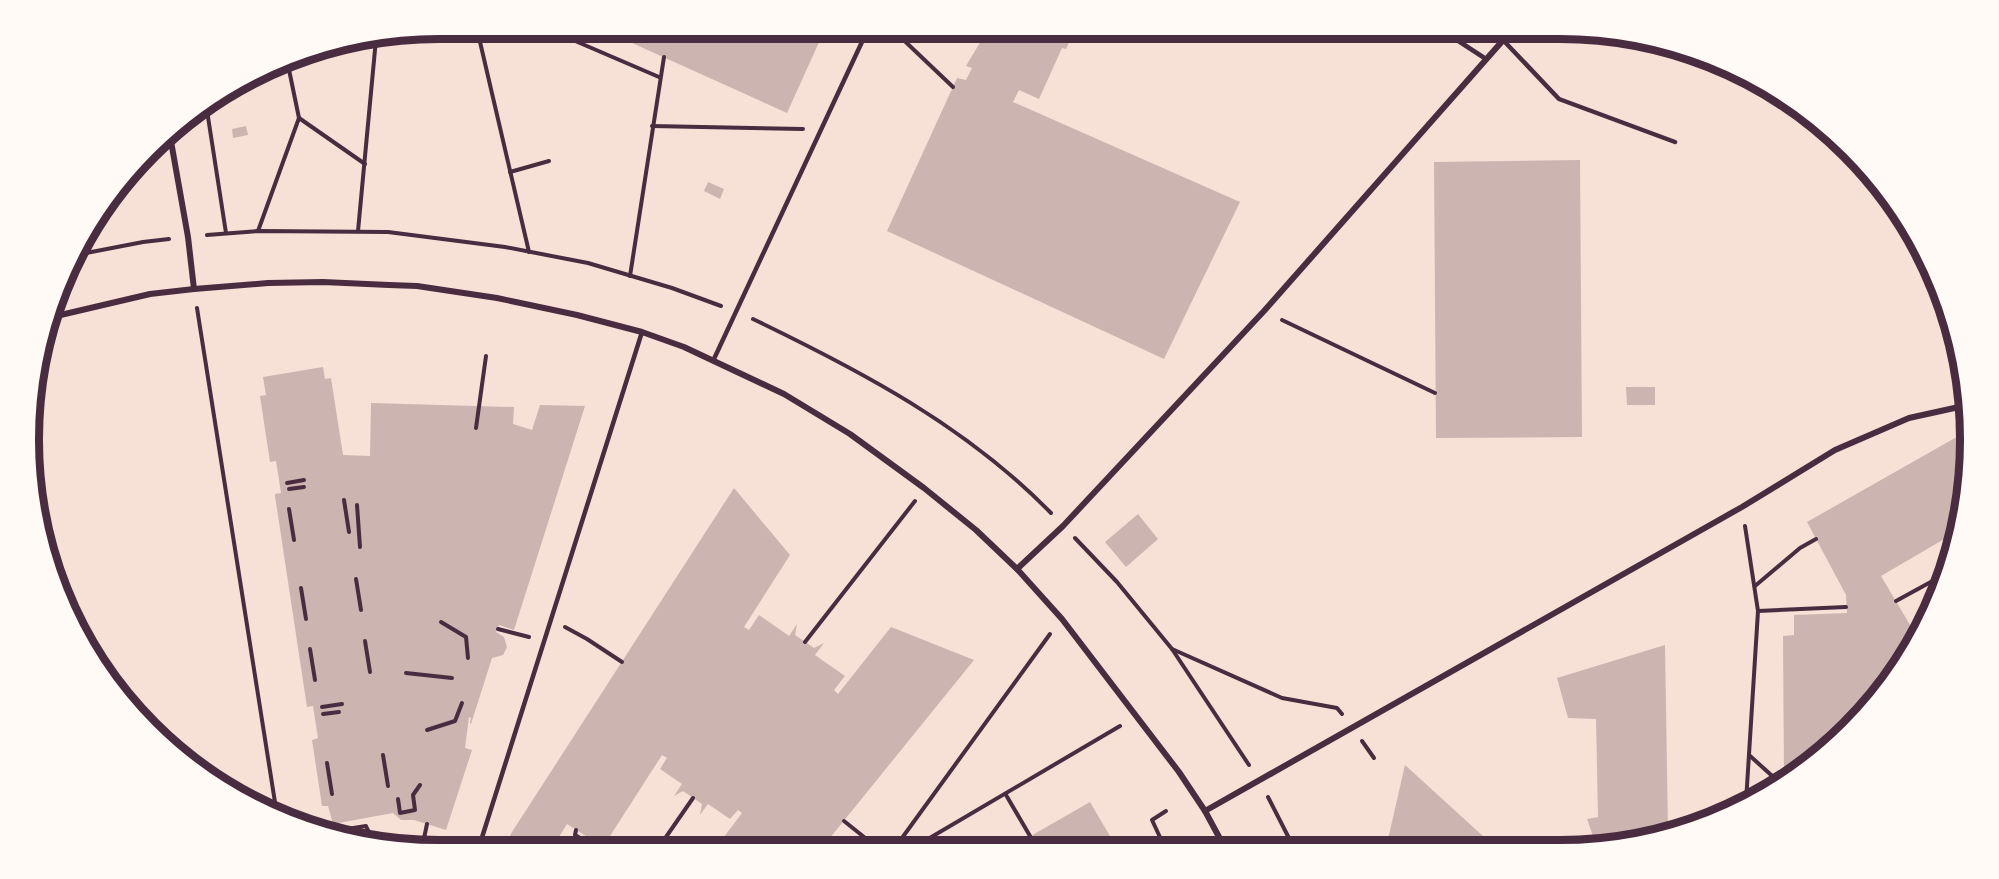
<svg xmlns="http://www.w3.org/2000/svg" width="1999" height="879" viewBox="0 0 1999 879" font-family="'Source Serif 4',serif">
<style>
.building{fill:#ccb4b1}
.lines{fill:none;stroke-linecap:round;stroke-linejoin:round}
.path{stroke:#4a2c40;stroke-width:4}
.service{stroke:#4a2c40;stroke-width:4.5}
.minor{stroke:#4a2c40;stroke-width:6}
.rim{fill:none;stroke:#4a2c40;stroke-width:8}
</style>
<rect width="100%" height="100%" fill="#f7e1d7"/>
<g class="building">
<path d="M601,29h224l-38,84z"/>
<path d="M988,29h83l-3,7 3,2 -5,11 -4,-1 -23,51 -20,-9 -6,12 227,100 -76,157 -277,-128 70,-153 9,2 6,-12 -6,-2z"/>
<path d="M246,126l2,9 -15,3 -1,-9z"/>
<path d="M1580,160l2,277 -146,1 -2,-276z"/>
<path d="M708,182l16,7 -4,10 -16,-8z"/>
<path d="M323,367l2,12 6,-1 12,77 27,1 1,-53 143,4 -1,17 19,6 8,-25 45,1 -71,224 -15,-5 -3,7 8,5 3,10 -4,8 -11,3 -21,66 -1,-1 1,-5 -2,-1 -4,31 7,2 -26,80 -32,-10h-13l-8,-7 -60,11 -5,-18h-6l-10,-66 6,-2 -3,-19 -2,-13 -6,1 -32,-211v-2l6,-1 -2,-13 -3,-19 -6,1 -10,-66 6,-1 -3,-18z"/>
<path d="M1626,387h29v18h-28z"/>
<path d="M1969,430l-2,63 -9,38 -77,45 32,54 6,1 -18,37 -34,36h-3v4l-54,57 -17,10h-9l-1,-139 11,-1v-20l53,-2 -1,-18 -39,-73z"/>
<path d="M734,488l56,67 -46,72 5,3 10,-15 30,21 8,-12 -2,11 19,13 10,-5 -9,12 30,21 -11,14 4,4 53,-67 83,33 -153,189 -107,1 28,-37 -4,-3 -8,9 -22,-15 -8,11 2,-11 -19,-13 -9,5 8,-12 -22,-15 7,-11 -5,-3 -59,92 -36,-23 -16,26h-20l-21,-14 2,-4z"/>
<path d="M1138,514l20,25 -32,28 -21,-25z"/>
<path d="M1665,645l3,187 -55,15h-54l34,-11 -6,-17 11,-2 -2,-98 -28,-1 -11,-40z"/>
<path d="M1405,765l90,82 -109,1z"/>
<path d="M1090,802l27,46 -109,1z"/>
</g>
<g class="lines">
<g class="path">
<path d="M477,29l52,223"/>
<path d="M550,29l2,2 107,46"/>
<path d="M892,29l61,58"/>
<path d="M206,104l20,129"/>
<path d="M1809,115l7,11 14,5"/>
<path d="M299,118l66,46"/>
<path d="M652,126l151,3"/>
<path d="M510,172l39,-11"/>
<path d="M258,231l41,-113 -12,-58"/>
<path d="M358,231l18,-192"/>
<path d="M207,235l51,-4 130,1 117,15 83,16 84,25 49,18"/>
<path d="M76,255l67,-13 26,-3"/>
<path d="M630,276l34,-219"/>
<path d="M1937,282l8,28 13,32"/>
<path d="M197,308l80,507"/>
<path d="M753,319c108,52 213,107 298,194"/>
<path d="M1282,320l153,73"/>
<path d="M476,428l10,-72"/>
<path d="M287,483l17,-3"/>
<path d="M289,489l15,-2"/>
<path d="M344,500l5,32"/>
<path d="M357,505l3,42"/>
<path d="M289,509l5,31"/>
<path d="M1745,526l13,85 -12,191"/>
<path d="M1075,538l42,44 55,67 77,116"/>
<path d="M356,579l5,31"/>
<path d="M1755,586l45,-38 16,-9"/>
<path d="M301,588l5,31"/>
<path d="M1896,601l53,-29"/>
<path d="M1758,611l88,-4"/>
<path d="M441,622l25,15 2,21"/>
<path d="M565,627l22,12 35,23"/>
<path d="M498,629l31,8"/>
<path d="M365,641l5,31"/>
<path d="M805,642l110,-141"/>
<path d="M310,649l5,31"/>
<path d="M1172,649l110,49 55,10 5,6"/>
<path d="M406,673l46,5"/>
<path d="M322,707l20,-3"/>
<path d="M323,714l16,-2"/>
<path d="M427,730l28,-9 7,-18"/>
<path d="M1362,741l12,17"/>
<path d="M383,755l5,31"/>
<path d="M1749,755l31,28"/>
<path d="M327,763l5,31"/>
<path d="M1006,795l24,41"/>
<path d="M1268,797l26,51"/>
<path d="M398,799l2,14 15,-3 -2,-15 7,-10"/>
<path d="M844,821l35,28"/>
<path d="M576,830l-1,5 25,15"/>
<path d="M328,832l38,-6 6,13"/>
<path d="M422,848l5,-24"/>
<path d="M1165,848l-13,-28 14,-9"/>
<path d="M894,849l156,-215"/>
<path d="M911,849l209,-123"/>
<path d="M450,850l9,-7 3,1"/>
<path d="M657,850l36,-52"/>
</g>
<g class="service">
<path d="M1440,29l46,30"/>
<path d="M1503,40l56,59 116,43"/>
<path d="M237,82l29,-5"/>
<path d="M713,361l155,-332"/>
<path d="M478,850l164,-518"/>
</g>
<g class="minor">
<path d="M169,130l19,107 6,52"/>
<path d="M52,317l98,-23 44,-5 74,-6 55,-1 66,3 28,1 80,12 80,17 65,17 42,15 100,47 66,40 74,54 52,42 41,39 45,50 117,153 26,39 20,37"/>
<path d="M1017,569l46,-43 201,-215 249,-282"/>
<path d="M1205,811l537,-304 93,-57 74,-32 59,-13"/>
</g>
</g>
<path d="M0 0H1999V879H0ZM439 39H1560A400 400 0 0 1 1960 439V440A400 400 0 0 1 1560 840H439A400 400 0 0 1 39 440V439A400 400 0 0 1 439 39Z" fill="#fffaf5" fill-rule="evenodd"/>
<path class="rim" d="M439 39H1560A400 400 0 0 1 1960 439V440A400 400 0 0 1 1560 840H439A400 400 0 0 1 39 440V439A400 400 0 0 1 439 39Z"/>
</svg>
